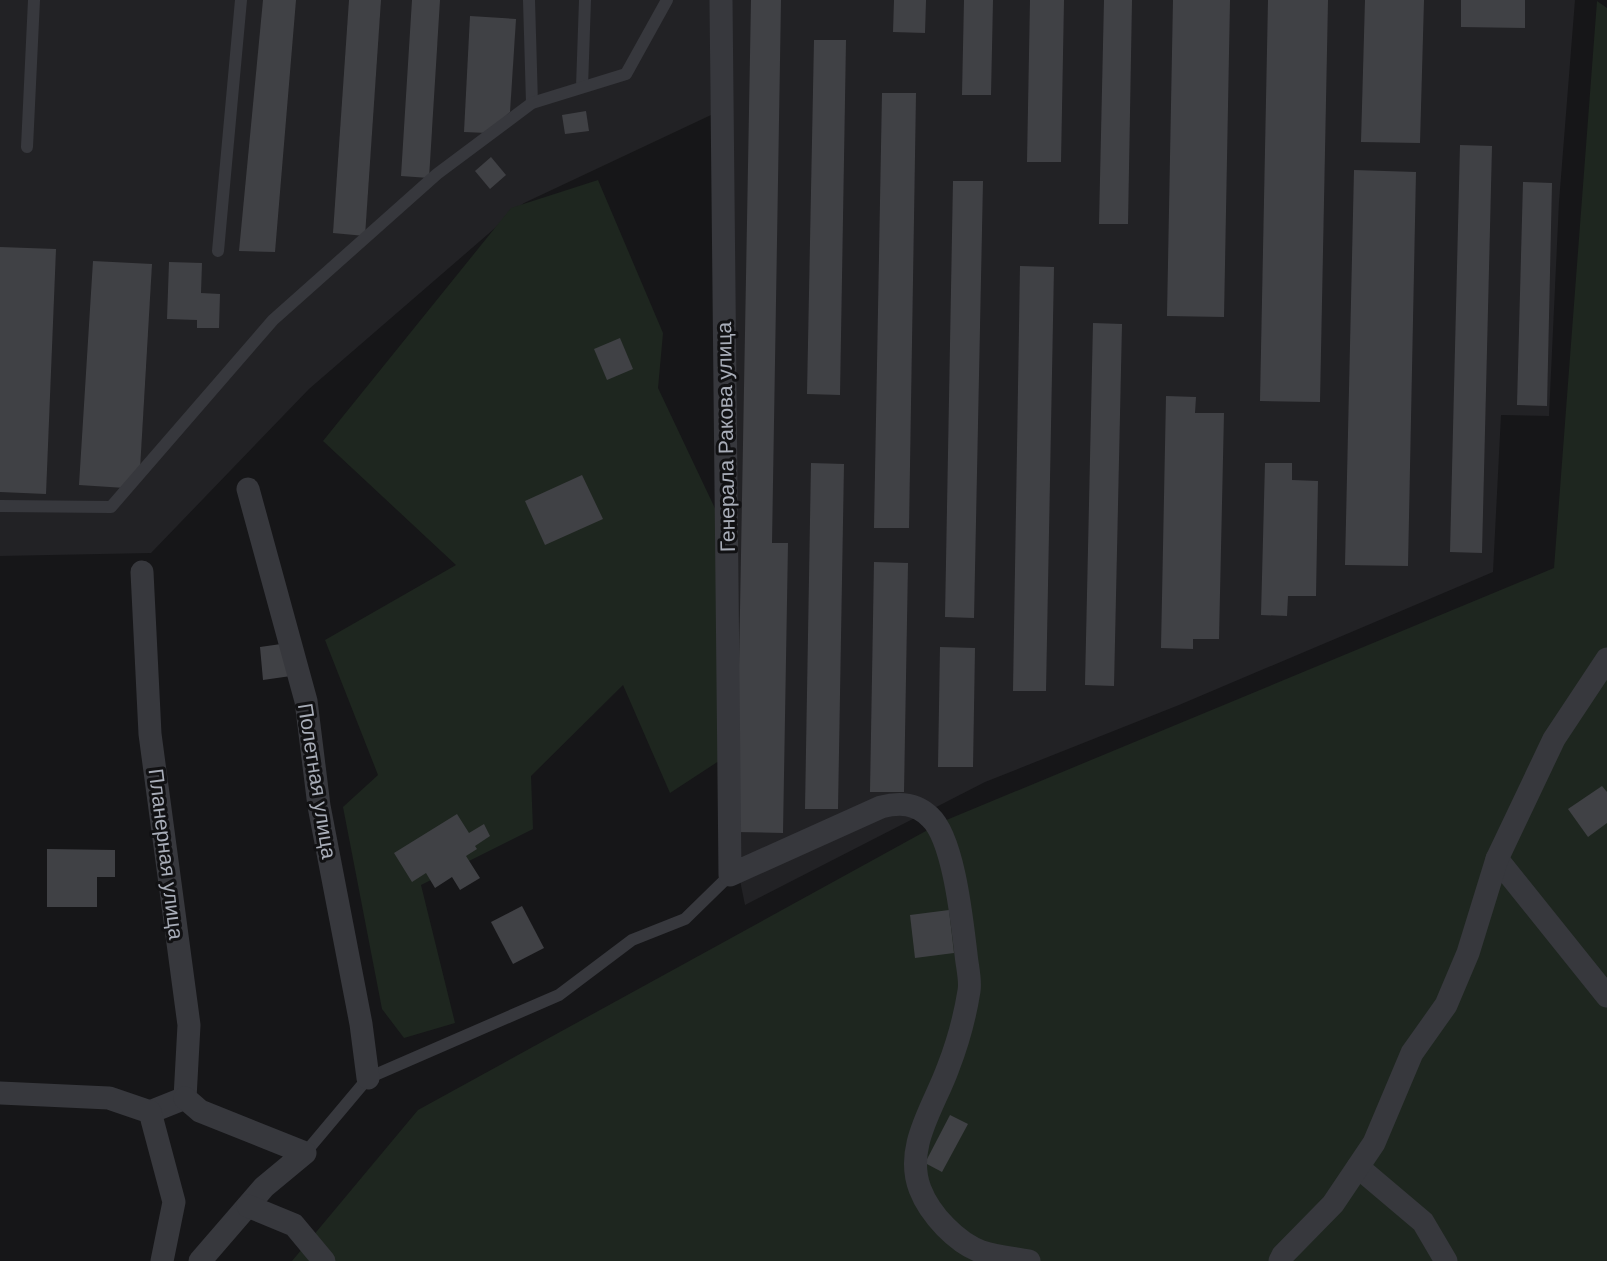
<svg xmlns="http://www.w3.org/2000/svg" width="1607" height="1261" viewBox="0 0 1607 1261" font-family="Helvetica,sans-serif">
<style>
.built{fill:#222225}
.green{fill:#1e261f}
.building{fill:#404145}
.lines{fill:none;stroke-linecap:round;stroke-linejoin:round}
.lane{stroke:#37383d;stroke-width:12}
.street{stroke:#37383d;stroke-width:23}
.labels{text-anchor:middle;stroke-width:6;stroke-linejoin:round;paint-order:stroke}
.street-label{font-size:21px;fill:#a8adb8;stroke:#111113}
</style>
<rect width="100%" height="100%" fill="#161618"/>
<g class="built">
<path d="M0,0h710l1,115 -187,88 -215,186 -158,164 -151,3z"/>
<path d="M728,0h847l-16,202 -10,214 -48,-1 -8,157 -314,133 -194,77 -240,123 -12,-59z"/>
</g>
<g class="green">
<path d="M1597,1l10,7v1253h-1315l126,-151 526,-289 610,-253z"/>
<path d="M598,180l65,153 -5,55 63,133 4,236 -55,36 -47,-108 -92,91 2,53 -112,56 34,138 -51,15 -22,-29 -39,-202 35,-32 -53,-135 131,-75 -133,-124 188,-233z"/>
</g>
<g class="building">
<path d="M263,0h33l-21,252 -36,-1z"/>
<path d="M349,0h32l-16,236 -32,-3z"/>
<path d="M412,0h28l-11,178 -28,-2z"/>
<path d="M751,0h30l-9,543h16l-5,290 -47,-1z"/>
<path d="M894,0h32l-1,33 -32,-1z"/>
<path d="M964,0h29l-2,95h-29z"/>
<path d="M1030,0h34l-3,162h-34z"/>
<path d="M1104,0h28l-4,224h-29z"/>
<path d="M1173,0h57l-6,317 -57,-1z"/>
<path d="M1268,0h60l-8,402 -60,-1z"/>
<path d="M1365,0h59l-4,143 -59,-1z"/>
<path d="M1461,0h64v28l-64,-1z"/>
<path d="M470,16l46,3 -6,93 -23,21 -23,-1z"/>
<path d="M814,40h32l-6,355 -33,-1z"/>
<path d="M882,93h34l-7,435h-35z"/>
<path d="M586,111l3,20 -24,3 -3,-19z"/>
<path d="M1460,145l32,1 -10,407 -32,-1z"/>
<path d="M491,157l15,18 -16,14 -15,-18z"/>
<path d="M1354,170l62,2 -8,394 -63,-1z"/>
<path d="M953,181h30l-9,437 -29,-1z"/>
<path d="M1523,182l29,1 -5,223 -30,-1z"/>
<path d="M0,247l56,2 -10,245 -46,-2z"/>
<path d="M93,261l59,3 -12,205 -15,19 -46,-3z"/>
<path d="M169,262l33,1 -1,30 19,1 -1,34h-22v-8l-30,-1z"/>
<path d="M1020,266l34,1 -8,424h-33z"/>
<path d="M1093,323l29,1 -8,362 -29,-1z"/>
<path d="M620,338l13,31 -26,11 -13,-31z"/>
<path d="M1166,396l30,1 -1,16h29l-5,226h-26v10l-32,-1z"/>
<path d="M811,463l33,1 -6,345h-33z"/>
<path d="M1265,463h27v17l26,1 -2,115h-28l-1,20 -26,-1z"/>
<path d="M582,475l21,44 -58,26 -20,-44z"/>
<path d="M874,562l34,1 -4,229h-34z"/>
<path d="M288,643l3,33 -28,4 -3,-33z"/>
<path d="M940,647l35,1 -2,119h-35z"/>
<path d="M1602,786l5,6v31l-19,14 -20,-28z"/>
<path d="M457,814l12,19 15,-9 6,12 -15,10 2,3 -11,7 14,22 -20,12 -8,-13 -17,11 -9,-15 -14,9 -18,-29z"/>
<path d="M47,849l68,1v27h-18v30h-50z"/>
<path d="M522,906l22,42 -31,16 -22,-42z"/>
<path d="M949,910l5,43 -39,5 -5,-43z"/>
<path d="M950,1115l18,9 -26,48 -17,-9z"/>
</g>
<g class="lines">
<g class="lane">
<path d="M529,0l3,103"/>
<path d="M582,87l3,-87"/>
<path d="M27,147l7,-147"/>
<path d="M218,251l23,-251"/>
<path d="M0,506l111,1 162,-187 164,-146 95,-71 94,-29 41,-74"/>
<path d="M305,1153l63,-75 191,-83 73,-55 53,-21 45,-44"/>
</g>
<g class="street">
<path d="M721,0l9,875 151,-68c19,-5 35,-4 49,10 24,22 32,105 36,137 1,12 5,26 3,37 -4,25 -12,54 -21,77 -14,39 -44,79 -28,121 10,26 37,54 62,63 15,5 32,6 47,9"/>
<path d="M248,489l58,212 13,105 42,218 7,54"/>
<path d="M142,572l8,162 39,291 -4,73 -35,14"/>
<path d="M1497,859l110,137"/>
<path d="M0,1093l109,5 41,14 24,90 -12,59"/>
<path d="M185,1098l15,13 105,42 -41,34 -64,74"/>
<path d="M1358,1167l65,55 23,39"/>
<path d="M248,1206l46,19 30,36"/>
<path d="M1280,1261l3,-6 50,-51 41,-61 38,-90 34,-48 22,-52 29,-94 57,-120 53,-80"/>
</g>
</g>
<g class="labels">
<g class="street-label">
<text transform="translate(726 437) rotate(-91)" y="7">Генерала Ракова улица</text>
<text transform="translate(317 781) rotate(81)" y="7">Полетная улица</text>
<text transform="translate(166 854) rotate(83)" y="7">Планерная улица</text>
</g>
</g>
</svg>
